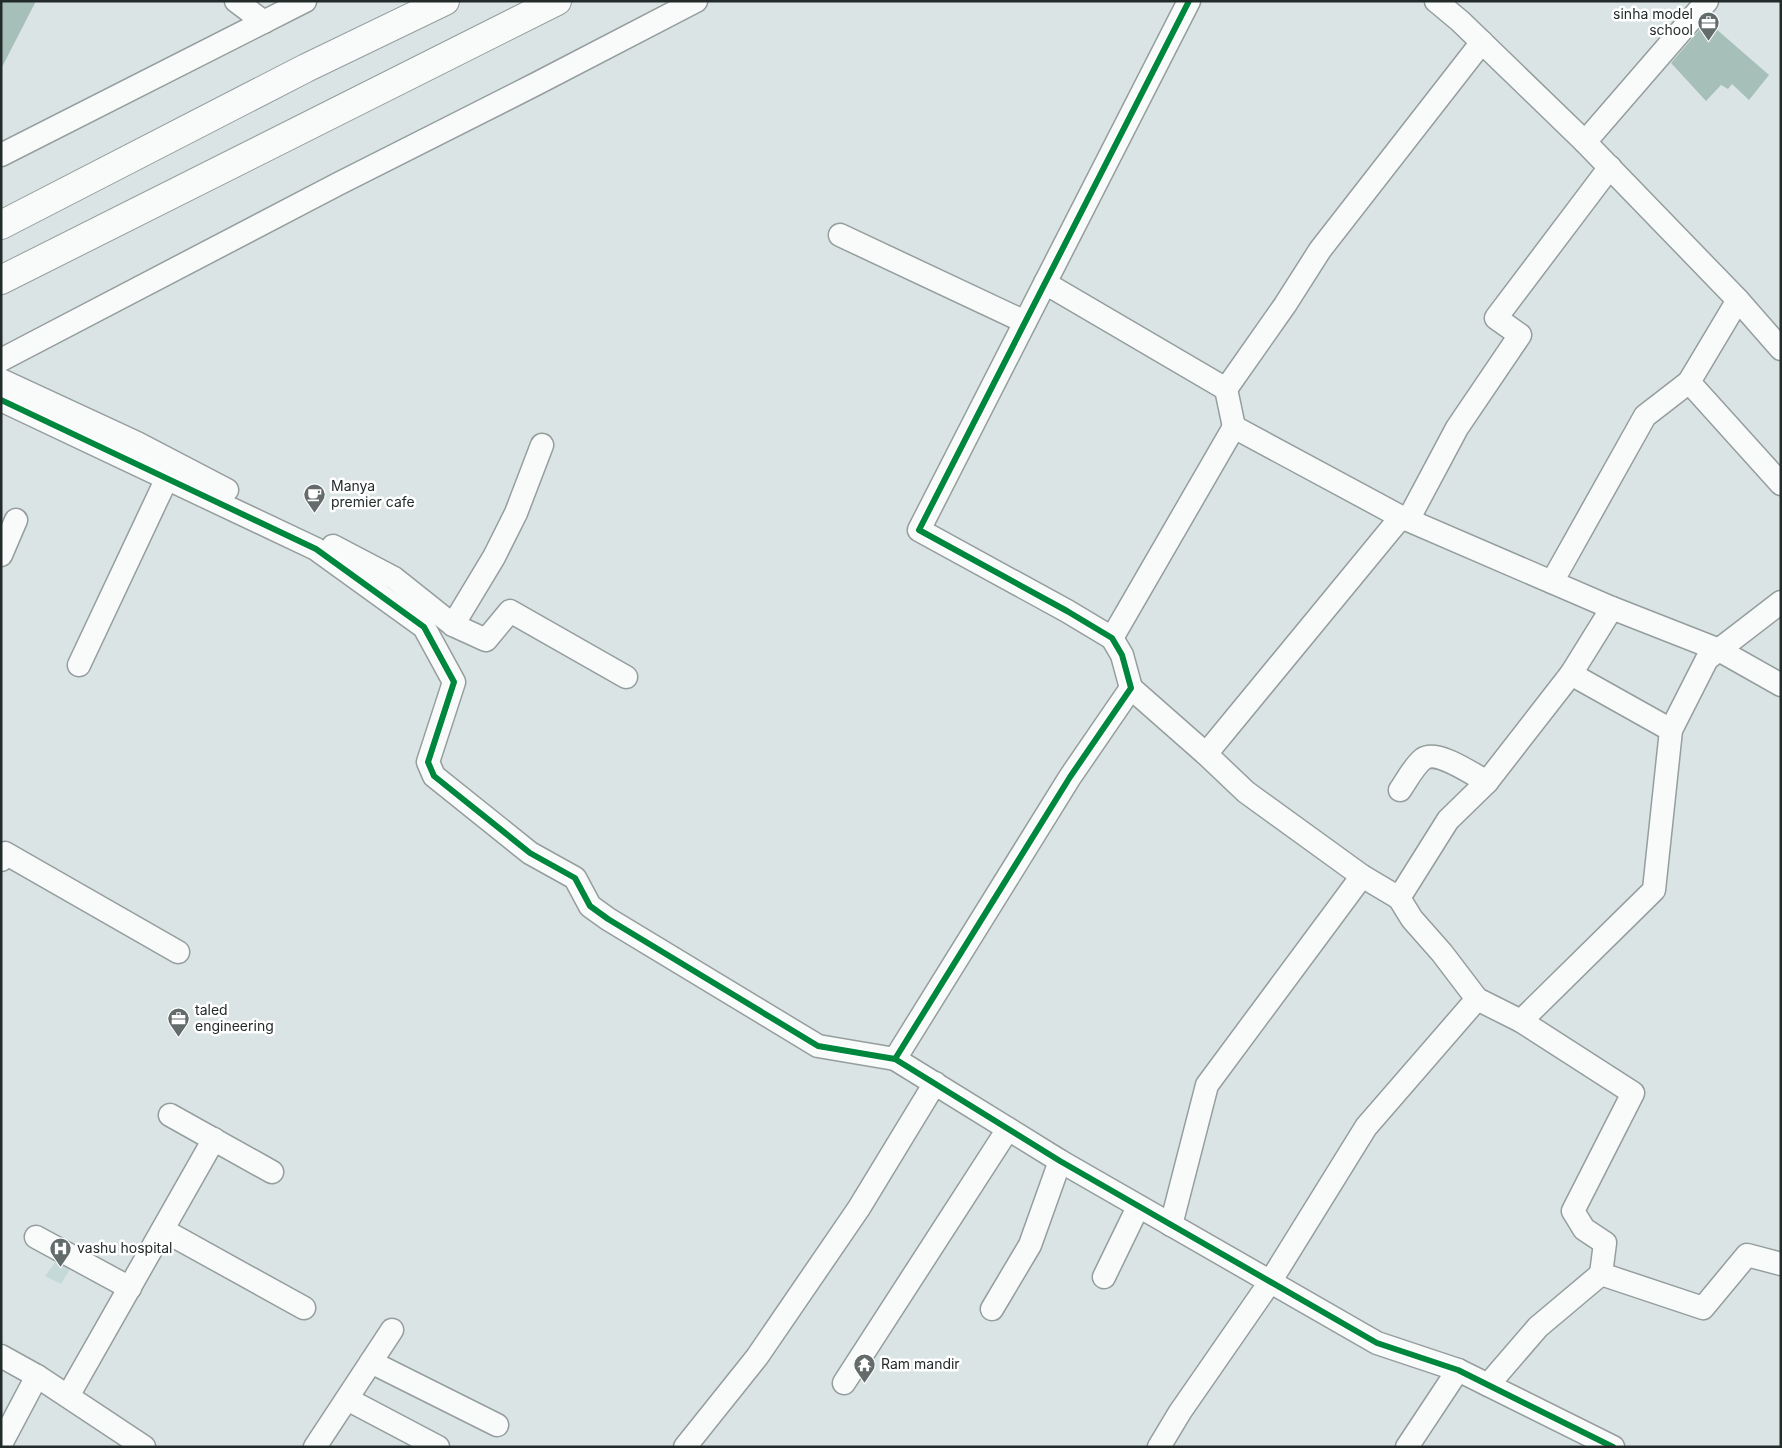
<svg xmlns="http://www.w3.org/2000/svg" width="1782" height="1448" viewBox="0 0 1782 1448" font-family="Inter,sans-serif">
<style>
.built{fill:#c6d9d9}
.building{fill:#a6c0b9}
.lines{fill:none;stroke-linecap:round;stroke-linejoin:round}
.minor-casing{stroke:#959d9d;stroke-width:25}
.highway-casing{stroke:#959d9d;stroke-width:30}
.minor{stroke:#f9fbfb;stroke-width:22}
.highway{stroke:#f9fbfb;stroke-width:28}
.cycleway-casing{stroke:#fff;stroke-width:9}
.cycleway{stroke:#00873e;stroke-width:6}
.labels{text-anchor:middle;stroke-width:5;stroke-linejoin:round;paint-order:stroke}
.poi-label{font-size:14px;fill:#232a2a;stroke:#fff;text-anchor:start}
</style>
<rect width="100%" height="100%" fill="#dae4e4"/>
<path class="built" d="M63,1252l13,7 -15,25 -16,-8z"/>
<g class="building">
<path d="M1,1h35l-35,68z"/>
<path d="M1707,21l62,54 -20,25 -17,-16 -4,5 -7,-4 -15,16 -35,-38z"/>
</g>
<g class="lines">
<defs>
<g id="minor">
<path d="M236,1l28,21"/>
<path d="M1189,1l-270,529 148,81 45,27 10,17 9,33 -61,89 -175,282 165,102 317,182 81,27 155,77"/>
<path d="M1436,1l24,20 125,121 153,158 -49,82 92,102"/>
<path d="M1585,142l122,-141"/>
<path d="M1,155l304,-154"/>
<path d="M840,235l185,87"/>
<path d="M1045,283l181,106 8,38"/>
<path d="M1738,300l43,49"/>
<path d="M1,360l337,-176 198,-100 160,-83"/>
<path d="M1,380l136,63 90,47"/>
<path d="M1226,389l59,-84 35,-55 162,-208"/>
<path d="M1,400l315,149 108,78 30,55 -26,80 6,14 96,77 45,25 15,28 18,13 210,127 77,13"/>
<path d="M1408,520l49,-92 63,-93 -24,-17 114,-151"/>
<path d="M333,546l61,32 59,47 33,15 24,-29 116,66"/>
<path d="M1,555l15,-35"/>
<path d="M1552,582l93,-166 44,-34"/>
<path d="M453,625l41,-68 22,-44 26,-68"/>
<path d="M1112,638l122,-211 167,90 211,91 107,42 62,35"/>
<path d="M79,665l88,-187"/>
<path d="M1571,674l41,-66"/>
<path d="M1131,688l75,66 195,-237"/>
<path d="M1206,754l40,38 116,84 37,22 49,-78 39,-38 84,-108 100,56"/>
<path d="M1400,790c7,-10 14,-24 23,-31 14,-10 51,16 64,23"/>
<path d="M1,860l4,-7 173,99"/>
<path d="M1399,898l13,21 30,34 35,46 44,22 133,-131 17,-160 36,-71 74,-57"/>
<path d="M1521,1021l112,72 -60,118 11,18 21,14 -4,31"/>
<path d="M170,1115l102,57"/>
<path d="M1171,1225l36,-140 155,-209"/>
<path d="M163,1230l141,78"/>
<path d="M36,1237l94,51"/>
<path d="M1104,1277l34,-70"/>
<path d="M992,1309l38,-64 30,-84"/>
<path d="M1,1356l36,20 107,71"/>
<path d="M371,1362l126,63"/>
<path d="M844,1383l164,-254"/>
<path d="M1488,1385l50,-58 63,-53 102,34 44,-53 34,9"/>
<path d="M68,1396l146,-257"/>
<path d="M347,1399l91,48"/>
<path d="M1,1444l36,-68"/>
<path d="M315,1447l77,-117"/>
<path d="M685,1447l72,-90 102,-149 76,-125"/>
<path d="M1159,1447l21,-35 90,-130 96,-155 111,-128"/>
<path d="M1407,1447l51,-77"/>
</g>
<g id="highway">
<path d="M1,225l305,-157 139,-67"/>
<path d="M1,280l556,-279"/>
</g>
</defs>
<use href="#minor" class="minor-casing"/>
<use href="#highway" class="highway-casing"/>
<use href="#minor" class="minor"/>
<use href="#highway" class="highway"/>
<defs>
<g id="cycleway">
<path d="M1189,1l-270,529 148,81 45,27 10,17 9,33 -61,89 -175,282 165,102 317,182 81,27 155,77"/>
<path d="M1,400l315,149 108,78 30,55 -26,80 6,14 96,77 45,25 15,28 18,13 210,127 77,13"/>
</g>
</defs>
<use href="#cycleway" class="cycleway-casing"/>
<use href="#cycleway" class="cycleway"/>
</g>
<defs>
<symbol id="office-pin" viewBox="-11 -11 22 30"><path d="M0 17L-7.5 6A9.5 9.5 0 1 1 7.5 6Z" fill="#636b6b" stroke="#fff"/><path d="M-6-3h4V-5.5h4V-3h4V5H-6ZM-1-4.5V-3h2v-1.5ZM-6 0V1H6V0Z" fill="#fff"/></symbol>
<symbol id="cafe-pin" viewBox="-11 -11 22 30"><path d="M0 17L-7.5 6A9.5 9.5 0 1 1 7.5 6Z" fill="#636b6b" stroke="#fff"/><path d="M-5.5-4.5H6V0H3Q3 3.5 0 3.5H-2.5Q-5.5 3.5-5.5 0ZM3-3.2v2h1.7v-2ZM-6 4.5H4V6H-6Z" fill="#fff"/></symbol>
<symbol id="hospital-pin" viewBox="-11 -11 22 30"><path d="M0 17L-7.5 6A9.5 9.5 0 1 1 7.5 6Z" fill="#636b6b" stroke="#fff"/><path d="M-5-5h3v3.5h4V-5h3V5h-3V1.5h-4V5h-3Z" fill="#fff"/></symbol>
<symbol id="temple-pin" viewBox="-11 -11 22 30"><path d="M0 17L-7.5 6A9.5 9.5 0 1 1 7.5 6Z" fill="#636b6b" stroke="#fff"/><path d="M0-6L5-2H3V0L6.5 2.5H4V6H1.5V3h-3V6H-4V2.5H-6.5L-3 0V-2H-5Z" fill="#fff"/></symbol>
</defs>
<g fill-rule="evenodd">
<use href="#office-pin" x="1696" y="10" width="25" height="34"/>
<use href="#cafe-pin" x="302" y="482" width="25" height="34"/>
<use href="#office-pin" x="166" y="1006" width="25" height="34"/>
<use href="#hospital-pin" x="48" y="1236" width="25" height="34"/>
<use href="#temple-pin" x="852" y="1352" width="25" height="34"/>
</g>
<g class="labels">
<g class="poi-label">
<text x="1693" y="19" text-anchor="end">sinha model<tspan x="1693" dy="16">school</tspan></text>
<text x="331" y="491">Manya<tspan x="331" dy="16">premier cafe</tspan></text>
<text x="195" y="1015">taled<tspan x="195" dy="16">engineering</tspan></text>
<text x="77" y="1253">vashu hospital</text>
<text x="881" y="1369">Ram mandir</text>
</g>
</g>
<rect width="1782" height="1448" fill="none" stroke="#232a2a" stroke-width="5"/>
</svg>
